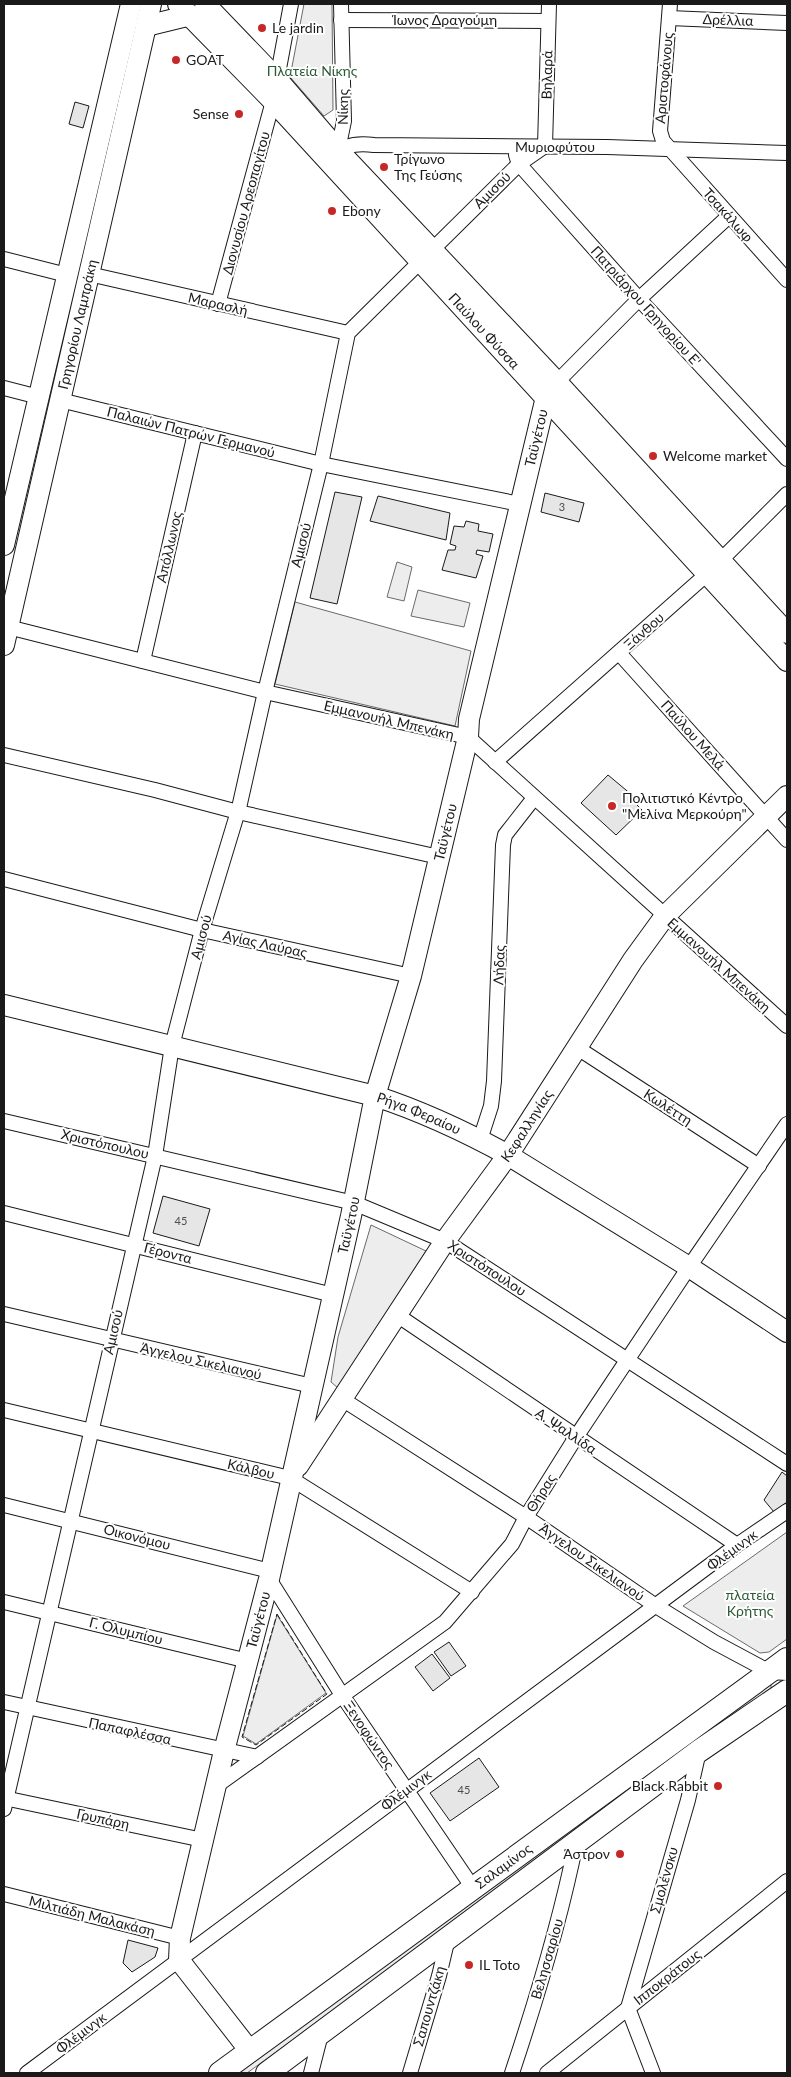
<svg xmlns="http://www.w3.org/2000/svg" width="791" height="2077" viewBox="0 0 791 2077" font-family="Lato,sans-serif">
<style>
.green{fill:#ededed;stroke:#6a6a6a}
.building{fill:#e6e6e6;stroke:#1a1a1a}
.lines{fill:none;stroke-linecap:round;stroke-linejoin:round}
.street-casing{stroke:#1a1a1a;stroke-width:16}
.secondary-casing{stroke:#1a1a1a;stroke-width:22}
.primary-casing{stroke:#1a1a1a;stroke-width:24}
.street{stroke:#fff;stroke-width:14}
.secondary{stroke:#fff;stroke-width:20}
.primary{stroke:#fff;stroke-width:22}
.fence{stroke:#1a1a1a;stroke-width:1;stroke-dasharray:6 2.5;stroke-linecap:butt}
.poi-dot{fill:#c62828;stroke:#fff;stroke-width:2}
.labels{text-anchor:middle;stroke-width:4;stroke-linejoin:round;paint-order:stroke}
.number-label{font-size:11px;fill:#4d4d4d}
.street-label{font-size:14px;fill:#1a1a1a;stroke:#fff}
.poi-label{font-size:14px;fill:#1a1a1a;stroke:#fff;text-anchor:start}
.park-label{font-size:14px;fill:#2b5a34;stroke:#fff}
</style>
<rect width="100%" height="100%" fill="#fff"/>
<g class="green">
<path d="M304,4h28l1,106 -9,6 -34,-39z"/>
<path d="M397,562l15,5 -8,34 -17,-4z"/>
<path d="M418,590l52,13 -6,24 -53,-11z"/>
<path d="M295,602l176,49 -16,75 -180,-42z"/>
<path d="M371,1225l55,26 -88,137 -7,-6 7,-45z"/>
<path d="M787,1532v107l-18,13 -9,1 -77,-47z"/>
<path d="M277,1615l49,78 -70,51 -13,-8z"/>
<path d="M771,1684v5l-368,272 -156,112h-15z"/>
</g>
<g class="building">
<path d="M75,102l14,4 -6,22 -14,-4z"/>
<path d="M335,492l27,5 -25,107 -27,-6z"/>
<path d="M545,493l39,10 -5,19 -38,-10z"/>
<path d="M378,496l72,17 -4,27 -76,-19z"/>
<path d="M466,521l13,3 -1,7 15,3 -4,18 -12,-2 -1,4 7,2 -7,22 -34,-8 6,-20h7l1,-4 -6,-2 4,-18 10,1z"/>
<path d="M608,775l30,25 -3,3 7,7 -26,25 -35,-32z"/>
<path d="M163,1196l47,13 -11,37 -46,-13z"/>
<path d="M782,1472l5,4v26l-13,10 -10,-12z"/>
<path d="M449,1642l17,24 -15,10 -17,-24z"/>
<path d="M432,1654l18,24 -17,13 -18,-24z"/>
<path d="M479,1758l20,29 -49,34 -20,-28z"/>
<path d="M128,1940l30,8 -3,9 -23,15 -9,-9z"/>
</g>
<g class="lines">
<defs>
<g id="street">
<path d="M670,4l-10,127 3,10 124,139"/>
<path d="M669,18l118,5"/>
<path d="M341,20l207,1"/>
<path d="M338,150l6,-29 -3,-117"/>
<path d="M334,154c11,-10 26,-11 40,-9l233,2 180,6"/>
<path d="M516,155l3,9 120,135 148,160"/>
<path d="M4,259l63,16"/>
<path d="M89,274l259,59"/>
<path d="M218,304l55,-203 18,-97"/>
<path d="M557,382l82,-83 90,-83"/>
<path d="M4,388l35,9"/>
<path d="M60,400l261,64 199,40"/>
<path d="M8,627l257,65 203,45 319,289"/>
<path d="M619,653l168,187"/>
<path d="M143,661l52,-228"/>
<path d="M4,755l151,35 83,22 201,45"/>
<path d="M495,762l212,-188 80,-80"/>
<path d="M4,879l198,51 209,46"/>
<path d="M576,1047l183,119"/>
<path d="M4,1121l350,82 91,38 342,223"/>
<path d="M480,1140l11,-34 3,-25 9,-236 2,-10 29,-37"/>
<path d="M4,1213l329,82"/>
<path d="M4,1314l308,72"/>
<path d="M397,1315l340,230"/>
<path d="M342,1399l184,118 130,89 58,36 56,30 17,1"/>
<path d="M4,1410l286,68 182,114"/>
<path d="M4,1505l266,66"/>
<path d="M269,1579l73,116 131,193"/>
<path d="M4,1602l244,59"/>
<path d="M4,1702l253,55"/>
<path d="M216,1786l229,-164 67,-78 14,-27 50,-80 113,-170 98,-143"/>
<path d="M4,1798l199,42"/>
<path d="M4,1809l151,-653 17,-110 30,-116 37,-122 26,-116 56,-228 27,-131 171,-169 26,-18 4,-142"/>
<path d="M4,1894l176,44"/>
<path d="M27,2073l710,-528 50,-34"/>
<path d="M311,2073l10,-39"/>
<path d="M410,2073l29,-97 9,-38"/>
<path d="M512,2073c25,-75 48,-151 64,-230"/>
<path d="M547,2073l240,-192"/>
<path d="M653,2073l-25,-65 60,-208 11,-49"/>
</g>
<g id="secondary">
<path id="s1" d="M178,4l95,97 514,560"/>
<path d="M205,4l72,75 61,71 219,232 230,251"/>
<path d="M146,26l45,-11"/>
<path d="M4,545l127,-541"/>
<path id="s2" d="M4,645l147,-641"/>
<path id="s3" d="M4,1005l371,91c46,15 91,36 133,59l181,112 98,65"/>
<path id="s4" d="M298,1466l147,-225 63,-86 125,-195 32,-44 122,-120"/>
<path id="s5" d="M250,2051l-71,-91 1,-22 44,-187 45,-172 82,-363 24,-120 36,-120 57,-239 1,-18 77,-322 11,-15"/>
</g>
<g id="primary">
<path id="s6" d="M220,2073l567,-414"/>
<path d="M267,2073l432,-322 88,-60"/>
</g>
</defs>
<use href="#street" class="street-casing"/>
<use href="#secondary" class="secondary-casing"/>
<use href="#primary" class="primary-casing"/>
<use href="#street" class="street"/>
<use href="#secondary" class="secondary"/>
<use href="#primary" class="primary"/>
<path class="fence" d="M277,1614l50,80 -71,51 -14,-8z"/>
</g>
<g class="poi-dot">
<circle cx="262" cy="28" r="5"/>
<circle cx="176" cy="60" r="5"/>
<circle cx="239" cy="114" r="5"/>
<circle cx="384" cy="167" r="5"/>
<circle cx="332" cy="211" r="5"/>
<circle cx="653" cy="456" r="5"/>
<circle cx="612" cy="806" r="5"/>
<circle cx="718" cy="1786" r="5"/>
<circle cx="620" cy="1854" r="5"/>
<circle cx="469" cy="1965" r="5"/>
</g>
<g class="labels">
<g class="number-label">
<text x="562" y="511">3</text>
<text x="181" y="1225">45</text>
<text x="464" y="1794">45</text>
</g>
<g class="street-label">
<text x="445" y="25">Ίωνος Δραγούμη</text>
<text transform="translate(728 20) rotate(2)" y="5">Δρέλλια</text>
<text transform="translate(547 75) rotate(-89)" y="5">Βηλαρά</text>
<text transform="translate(664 78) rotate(-85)" y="5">Αριστοφάνους</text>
<text transform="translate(343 107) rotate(-89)" y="5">Νίκης</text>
<text x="555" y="152">Μυριοφύτου</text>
<text transform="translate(492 190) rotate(-45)" y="5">Αμισού</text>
<text transform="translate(246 203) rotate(-75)" y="5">Διονυσίου Αρεοπαγίτου</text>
<text transform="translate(728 215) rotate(48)" y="5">Τσακάλωφ</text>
<text transform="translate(218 304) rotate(13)" y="5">Μαρασλή</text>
<text transform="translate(646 306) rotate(48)" y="5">Πατριάρχου Γρηγορίου Ε'</text>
<text dy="5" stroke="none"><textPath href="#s2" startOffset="329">Γρηγορίου Λαμπράκη</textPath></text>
<text dy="5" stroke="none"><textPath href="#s1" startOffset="448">Παύλου Φύσσα</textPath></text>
<text transform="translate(191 432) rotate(14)" y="5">Παλαιών Πατρών Γερμανού</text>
<text dy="5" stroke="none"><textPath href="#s5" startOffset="1680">Ταϋγέτου</textPath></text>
<text transform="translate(301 545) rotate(-76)" y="5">Αμισού</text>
<text transform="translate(169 547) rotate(-77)" y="5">Απόλλωνος</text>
<text transform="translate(644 631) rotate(-42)" y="5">Ξάνθου</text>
<text transform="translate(389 720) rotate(13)" y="5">Εμμανουήλ Μπενάκη</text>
<text transform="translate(693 735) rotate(48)" y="5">Παύλου Μελά</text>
<text dy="5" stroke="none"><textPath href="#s5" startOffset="1275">Ταϋγέτου</textPath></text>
<text transform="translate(201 937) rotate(-75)" y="5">Αμισού</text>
<text transform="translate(265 944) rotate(12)" y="5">Αγίας Λαύρας</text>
<text transform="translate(499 965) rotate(-88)" y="5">Λήδας</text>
<text transform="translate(719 965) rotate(42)" y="5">Εμμανουήλ Μπενάκη</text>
<text transform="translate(668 1107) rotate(33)" y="5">Κωλέττη</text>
<text dy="5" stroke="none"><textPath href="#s3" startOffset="429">Ρήγα Φεραίου</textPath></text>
<text dy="5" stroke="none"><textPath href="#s4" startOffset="410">Κεφαλληνίας</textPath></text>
<text transform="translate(105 1144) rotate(13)" y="5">Χριστόπουλου</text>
<text dy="5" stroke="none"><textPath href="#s5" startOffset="870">Ταϋγέτου</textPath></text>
<text transform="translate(168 1253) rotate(14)" y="5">Γέροντα</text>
<text transform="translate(487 1268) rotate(33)" y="5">Χριστόπουλου</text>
<text transform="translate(113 1332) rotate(-77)" y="5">Αμισού</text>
<text transform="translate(201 1361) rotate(13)" y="5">Άγγελου Σικελιανού</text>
<text transform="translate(566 1431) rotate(34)" y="5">Α. Ψαλλίδα</text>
<text transform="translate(251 1469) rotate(13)" y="5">Κάλβου</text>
<text transform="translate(541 1493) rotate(-58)" y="5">Θήρας</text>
<text transform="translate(137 1537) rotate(14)" y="5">Οικονόμου</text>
<text transform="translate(732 1550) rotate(-36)" y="5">Φλέμινγκ</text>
<text transform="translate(592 1562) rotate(35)" y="5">Άγγελου Σικελιανού</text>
<text dy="5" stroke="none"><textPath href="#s5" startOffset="465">Ταϋγέτου</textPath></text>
<text transform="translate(126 1631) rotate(14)" y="5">Γ. Ολυμπίου</text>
<text transform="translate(130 1731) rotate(12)" y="5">Παπαφλέσσα</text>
<text transform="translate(369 1735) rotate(56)" y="5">Ξενοφώντος</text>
<text transform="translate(406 1790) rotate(-37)" y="5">Φλέμινγκ</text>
<text transform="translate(103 1819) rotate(12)" y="5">Γρυπάρη</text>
<text dy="5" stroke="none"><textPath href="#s6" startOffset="351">Σαλαμίνος</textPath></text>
<text transform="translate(664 1880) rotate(-74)" y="5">Σμολένσκυ</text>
<text transform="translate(92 1916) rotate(14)" y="5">Μιλτιάδη Μαλακάση</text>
<text transform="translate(547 1959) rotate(-74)" y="5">Βελησσαρίου</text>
<text transform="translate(667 1977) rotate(-38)" y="5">Ιπποκράτους</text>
<text transform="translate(429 2006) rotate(-74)" y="5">Σαπουντζάκη</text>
<text transform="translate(81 2033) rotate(-37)" y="5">Φλέμινγκ</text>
</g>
<g class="poi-label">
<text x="272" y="33">Le jardin</text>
<text x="186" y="65">GOAT</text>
<text x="229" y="119" text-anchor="end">Sense</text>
<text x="394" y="164">Τρίγωνο<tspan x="394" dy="16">Της Γεύσης</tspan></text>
<text x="342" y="216">Ebony</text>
<text x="663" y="461">Welcome market</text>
<text x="622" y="803">Πολιτιστικό Κέντρο<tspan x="622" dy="16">"Μελίνα Μερκούρη"</tspan></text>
<text x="708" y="1791" text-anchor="end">Black Rabbit</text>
<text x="610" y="1859" text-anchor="end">Άστρον</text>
<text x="479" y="1970">IL Toto</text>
</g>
<g class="park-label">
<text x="312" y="76">Πλατεία Νίκης</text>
<text x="750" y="1600">πλατεία<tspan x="750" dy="16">Κρήτης</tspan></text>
</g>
</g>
<rect width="791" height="2077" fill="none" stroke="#1a1a1a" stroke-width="10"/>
</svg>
